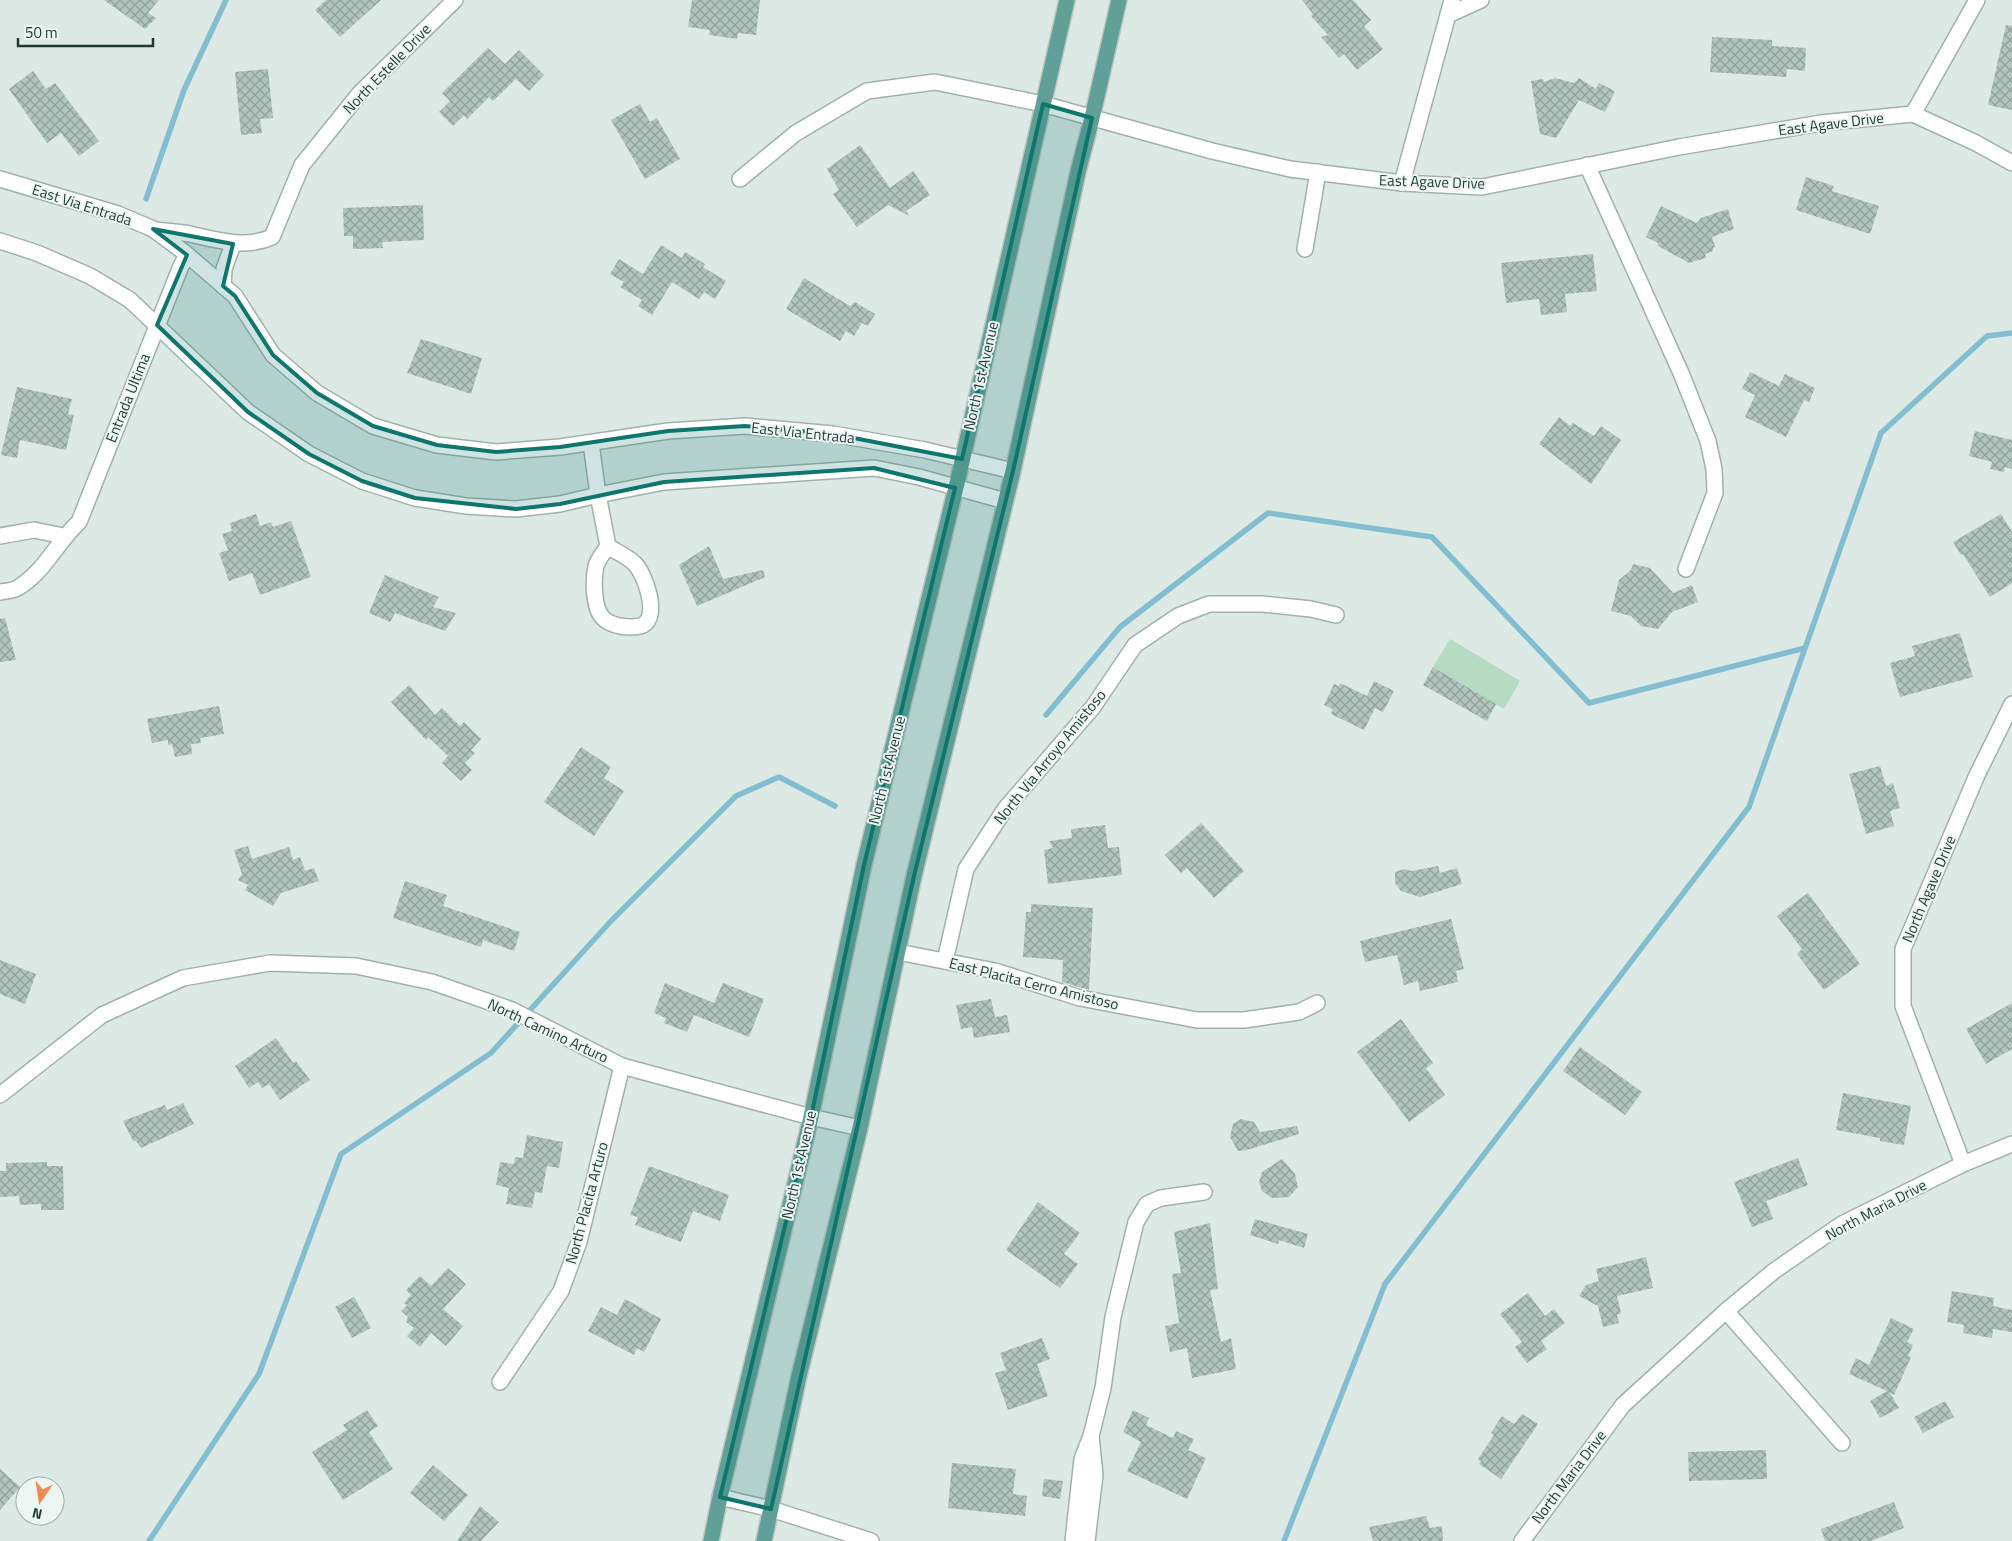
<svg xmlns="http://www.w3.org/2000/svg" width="2012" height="1541" viewBox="0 0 2012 1541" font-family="'Titillium Web',sans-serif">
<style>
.grass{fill:#b5dbc3}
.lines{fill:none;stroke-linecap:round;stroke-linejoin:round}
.stream{stroke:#83bdd0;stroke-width:5.5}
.building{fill:url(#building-cross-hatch)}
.minor-casing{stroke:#a0b1ac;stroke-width:18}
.major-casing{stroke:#bcc4c2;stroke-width:18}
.minor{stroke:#fff;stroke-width:15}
.major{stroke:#61a096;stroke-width:15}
.marked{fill:#0f766e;fill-opacity:0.2;stroke:#0f766e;stroke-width:4;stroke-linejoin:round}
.labels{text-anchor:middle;stroke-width:4;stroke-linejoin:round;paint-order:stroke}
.street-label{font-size:15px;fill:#1f3934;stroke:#edf6f3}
</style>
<defs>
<pattern id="building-cross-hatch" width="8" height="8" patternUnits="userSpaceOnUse" patternTransform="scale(1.25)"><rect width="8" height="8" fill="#b2c4be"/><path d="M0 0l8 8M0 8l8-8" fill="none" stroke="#90a09b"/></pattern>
</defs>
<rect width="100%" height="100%" fill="#dde9e5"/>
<path class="grass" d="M1450,639l70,42 -16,28 -71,-42z"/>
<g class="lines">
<g class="stream">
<path d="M146,199l38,-109 42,-90"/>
<path d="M1046,715l74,-88 148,-114 164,24 157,166 216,-55"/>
<path d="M149,1541l110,-167 82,-220 150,-101 120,-132 125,-125 43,-19 56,29"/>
<path d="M1284,1541l101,-257 364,-477 132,-374 106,-97 25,-3"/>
</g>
</g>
<g class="building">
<path d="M104,0h55l-11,13 8,5 -11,11z"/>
<path d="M326,0h55l-41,37 -25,-27z"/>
<path d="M692,0h68l-4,35 -18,-2 -1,6 -28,-4 1,-5 -22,-3z"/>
<path d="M1302,0h51l18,20 -7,6 19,23 -26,21 -13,-16 -5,4 -18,-21 7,-2 -17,-19 2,-2z"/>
<path d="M2006,25l6,1v84l-24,-5z"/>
<path d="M1712,37l60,3v6l34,2 -1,23 -18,-2 -1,8 -76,-5z"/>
<path d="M488,48l17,16 14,-14 25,25 -15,16 -13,-12 -23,22 -4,-4 -22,22 -3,-4 -11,11 -14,-14 11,-11 -8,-8z"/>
<path d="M268,69l5,49 -13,1 2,14 -21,2 -6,-63z"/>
<path d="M33,71l13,18 9,-6 44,58 -20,15 -18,-23 -14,10 -38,-54z"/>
<path d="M1555,78l19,5 5,-5 17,11 3,-6 16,8 -10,21 -26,-12 -23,38 -16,-4 -9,-53 12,-2 1,3z"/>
<path d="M640,104l10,18 7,-4 23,41 -35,20 -34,-59z"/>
<path d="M860,145l30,43 23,-17 17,24 -24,16 4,5 -22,-11 -31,22 -24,-33 6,-4 -12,-21z"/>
<path d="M1806,177l28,9 -2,5 47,15 -9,28 -74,-24z"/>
<path d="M423,205l1,35 -42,2 1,6 -30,1v-13h-9l-1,-28z"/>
<path d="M1661,206l36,17 4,-5 27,-9 6,20 -22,8 3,10 -2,1v3l-8,3 1,4 -17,5 -31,-17v-3l-12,-6z"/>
<path d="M661,245l21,13 3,-6 20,12 -2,3 23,14 -11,18 -11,-7 -5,7 -27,-17 -20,33 -14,-9 4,-6 -22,-13 4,-5 -14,-8 9,-15 24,15z"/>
<path d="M1593,254l4,37 -32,3 2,18 -26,3 -2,-16 -33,4 -5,-40z"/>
<path d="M804,278l46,28 5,-4 20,12 -7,12 -6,-3 -8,13 -8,-5 -6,10 -54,-32z"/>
<path d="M421,339l61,19 -11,36 -64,-21z"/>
<path d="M1750,372l29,14 6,-12 30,14 -6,14 -5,-2 -18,37 -41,-20 10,-22 -13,-6z"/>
<path d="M17,387l55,12 -4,15 6,1 -8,35 -46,-10 -3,18 -16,-3z"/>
<path d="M1559,417l11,9 3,-3 21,13 7,-10 20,14 -30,44 -52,-40z"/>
<path d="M1975,431l37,9v29l-7,-2 -1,5 -14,-3 2,-7 -23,-6z"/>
<path d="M256,514l4,12 11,-4 2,5 18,-6 20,56 -51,18 -8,-22 -23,8 -10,-28 9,-3 -6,-16 10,-3 -2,-8z"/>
<path d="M2001,514l11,18v51l-22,14 -27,-43 -2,1 -8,-13z"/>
<path d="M709,546l14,33 40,-9 2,7 -68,29 -18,-41z"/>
<path d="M1633,564l17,4 23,25 19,-8 6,17 -26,10 -14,17 -17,-3 -10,-10 -20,-5 8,-31 12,-10z"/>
<path d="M385,575l54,22 -6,10 23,6 -11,18 -50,-18 -5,9 -21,-9z"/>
<path d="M5,618l11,42 -16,2v-43z"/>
<path d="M1960,633l13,44 -73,20 -10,-34 25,-7 -3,-10z"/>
<path d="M1433,667l63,37 -9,17 -64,-36z"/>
<path d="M1374,681l20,10 -11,21 -8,-4 -11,22 -33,-16 2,-5 -9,-4 10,-21 5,2 1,-3 27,13z"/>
<path d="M409,685l26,30 7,-7 18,18 4,-4 17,17 -10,11 4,3 -10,10 7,7 -11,11 -19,-18 6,-7 -20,-19 -2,3 -35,-38z"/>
<path d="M219,706l5,28 -24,4 1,5 -10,1 1,10 -17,3 -3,-13 -4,1v-5l-16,3 -5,-24z"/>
<path d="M581,747l30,20 -7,11 20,13 -30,45 -50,-34z"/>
<path d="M1880,766l6,20 7,-3 7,25 -10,3 4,15 -28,8 -17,-60z"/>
<path d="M1201,823l43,48 -30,27 -27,-30 -6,5 -16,-18z"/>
<path d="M1105,825l3,23 11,-1 3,28 -74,9 -4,-34 9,-2 -4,-7 23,-3 -1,-9z"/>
<path d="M248,846l4,13 37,-12 4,13 7,-3 5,14 9,-3 5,13 -38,12 -8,13 -28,-16 3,-5 -10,-5 4,-6 -8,-24z"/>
<path d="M1438,866l2,7 17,-5 5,16 -42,13 -19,-6 -6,-8v-11l9,-3 8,2z"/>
<path d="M405,881l42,14 -4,11 77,26 -6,19 -31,-11 -2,7 -88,-29z"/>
<path d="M1808,893l52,71 -36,26 -27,-36 5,-5 -25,-33z"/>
<path d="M1031,904l62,4 -4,82 -27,-8 1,-22 -40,-3 3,-45h5z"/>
<path d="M1451,919l13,50 -8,2 2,11 -38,9 -2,-10 -14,4 -7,-30 -32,7 -5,-21z"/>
<path d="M0,960l36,14 -11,30 -25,-10z"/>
<path d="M665,983l49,20 9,-20 41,16 -15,38 -55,-22 -7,17 -23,-9 2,-5 -12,-5z"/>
<path d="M991,999l4,18 12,-2 3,17 -36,6 -2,-11 -11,2 -5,-24z"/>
<path d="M2012,1003v46l-26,15 -20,-35z"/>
<path d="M1401,1019l32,44 -7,5 19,27 -36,27 -52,-70z"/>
<path d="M276,1038l17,25 3,-2 14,19 -30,20 -11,-16 -7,4 -4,-6 -9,6 -14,-22z"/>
<path d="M1580,1047l62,45 -17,23 -62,-44z"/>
<path d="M1843,1093l68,13 -7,39 -24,-4v-3l-44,-8z"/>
<path d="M183,1103l11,21 -53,24 -5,-7h-3l-10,-20 42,-16 2,5z"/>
<path d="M1241,1119l13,3 6,10 37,-6 2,8 -52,16 -9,1 -8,-14 3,-13z"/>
<path d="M527,1135l36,7 -4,26 -12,-2 -5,27 -7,-1 -3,16 -26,-4 3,-16 -13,-3 4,-23 14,2 1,-7 8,1z"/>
<path d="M1798,1158l10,27 -42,16 7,18 -21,8 -18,-45z"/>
<path d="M1282,1159l13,15 3,13 -9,10 -17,1 -10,-7 -3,-9 3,-10z"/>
<path d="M47,1162v4h16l1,44h-23v-6l-21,1 -1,-9 -19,1v-26h6v-8z"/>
<path d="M649,1166l80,29 -9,26 -27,-10 -12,31 -46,-17 3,-8 -8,-2z"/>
<path d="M1038,1202l42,31 -16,21 14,10 -18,24 -54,-38z"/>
<path d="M1255,1219l53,15 -4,14 -25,-8 -1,4 -28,-9z"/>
<path d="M1210,1223l8,66 -8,1 11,52 10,-4 5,31 -44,9 -5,-30 -17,4 -5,-26 14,-3 -7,-49 9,-1 -7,-41z"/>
<path d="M1646,1257l7,31 -36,8 4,17 -4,2 2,8 -16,4 -5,-21 -19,-10 7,-11 13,-4 -3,-12z"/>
<path d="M448,1268l18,16 -23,25 20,17 -17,20 -15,-13 -11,14 -13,-11 7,-8 -8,-6 2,-5 -7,-6 6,-6 -3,-2 7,-8 -5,-5 14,-14 11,10z"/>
<path d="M1952,1291l42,7 -1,8 19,4v22l-19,-3 -1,9 -29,-5 1,-8 -17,-3z"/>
<path d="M1528,1293l17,23 9,-7 11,14 -24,18 6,8 -20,14 -12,-16 7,-5 -22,-28z"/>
<path d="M354,1297l17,31 -19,10 -17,-31z"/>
<path d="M625,1299l36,20 -17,33 -7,-4 -3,7 -46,-24 13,-24 16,8z"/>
<path d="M1891,1318l23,11 -7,13 6,3 -5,11 3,1 -17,38 -4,-2 9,15 -19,10 -10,-17 17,-10 -38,-17 7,-16 13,7z"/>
<path d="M1042,1338l8,21 -13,5 11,32 -40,14 -13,-37 11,-3 -6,-17z"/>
<path d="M1945,1401l9,16 -31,16 -9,-16z"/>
<path d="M367,1410l11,16 -9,6 24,37 -50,31 -31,-48 35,-22 -4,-5z"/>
<path d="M1133,1410l16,8 -3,7 27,13 3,-7 18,8 -6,11 18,8 -19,41 -60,-28 14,-29 -18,-10z"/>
<path d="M1522,1414l16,10 -37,55 -22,-15 2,-3 -3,-2 16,-24 -3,-2 11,-17 12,8z"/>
<path d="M1766,1450l1,29 -78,2 -1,-29z"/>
<path d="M952,1463l64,6 -3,25 14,2 -2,20 -77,-8z"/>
<path d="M433,1465l35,30 -24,26 -34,-28z"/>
<path d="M0,1469l20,18 -20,23z"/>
<path d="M1044,1479l19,2 -3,18 -18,-3z"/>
<path d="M1894,1502l10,26 -33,13h-46l-4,-12z"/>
<path d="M480,1506l19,16 -18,19h-24z"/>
<path d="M1426,1516l4,12 12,-2 1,15h-70l-4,-14z"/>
</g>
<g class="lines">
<defs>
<g id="minor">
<path d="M1448,15l33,-15"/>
<path d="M1913,114l64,-114"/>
<path d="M1913,114l63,29 36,20"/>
<path d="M1587,165l94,208 27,68 6,28 1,24 -29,76"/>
<path d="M0,179l118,35 35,15 31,23 51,44 38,59 44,38 56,33 64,19 59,7 64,-5 108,-16 77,-5 88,8 92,16 88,21"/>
<path d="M740,179l56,-46 71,-42 68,-9 108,22 169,47 78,18 112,14 80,4 197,-40 142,-24 92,-9"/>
<path d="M1402,183l50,-183"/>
<path d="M154,230c12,1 24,2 36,4 27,6 55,15 82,3l30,-72 58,-72 95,-93"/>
<path d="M0,241l37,12 53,23 40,24 118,112 61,42 53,27 53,17 51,8 50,3 44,-5 38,-9 66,-13 210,-14 45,9 86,24"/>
<path d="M1305,249l13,-77"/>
<path d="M223,286l1,-17 9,-25"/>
<path d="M591,443l7,52 10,51c-4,6 -10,13 -12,20 -3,13 -3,42 7,52 4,4 12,7 17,8 7,1 16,2 23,-1 17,-9 2,-52 -9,-62 -7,-7 -18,-11 -26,-17"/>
<path d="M0,536l34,-6 29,6"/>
<path d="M0,592c6,-1 14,-1 19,-5 26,-16 38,-45 60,-65l102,-256 6,-11"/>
<path d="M898,952l97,19 85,27 117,22h47l55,-8 18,-9"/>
<path d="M945,961l21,-92 39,-60 88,-102 42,-62 43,-29 31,-12h54l48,5 25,6"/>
<path d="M0,1095l102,-80 81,-37 87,-15 86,3 76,16 80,28 110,56 189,51 49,11"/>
<path d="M1963,1164l-60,-158v-57l74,-174 35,-71"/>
<path d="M1726,1311l116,132"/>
<path d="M500,1382l61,-91 18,-49 43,-176"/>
<path d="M1091,1436l12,-48 10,-71 23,-95 11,-18 14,-6 43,-6"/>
<path d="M720,1497l51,12 100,32"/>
<path d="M1073,1541l9,-82 9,-23 4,39 -8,66"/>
<path d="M1522,1541l101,-136 103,-94 48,-40 68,-47 121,-60 49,-20"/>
</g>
<g id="major">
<path d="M711,1541l9,-44 91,-380 53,-252 95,-390 108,-475"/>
<path d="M764,1541l35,-165 61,-248 54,-252 99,-405 65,-299 14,-54 27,-118"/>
</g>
</defs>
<use href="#minor" class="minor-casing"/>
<use href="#major" class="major-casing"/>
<use href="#minor" class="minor"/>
<use href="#major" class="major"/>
</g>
<path class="marked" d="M1043,104l49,14 -79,353 -99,405 -143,633 -51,-12 91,-380 53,-252 91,-377 -81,-20 -210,14 -104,22 -44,5 -101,-11 -53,-17 -53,-27 -61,-42 -91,-87 30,-70 -34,-26 80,15 -10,42 12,10 38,59 44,38 56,33 64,19 59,7 64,-5 108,-16 77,-5 88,8 129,25z"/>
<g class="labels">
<g class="street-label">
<text transform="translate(387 69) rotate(-46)" y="5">North Estelle Drive</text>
<text transform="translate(1831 124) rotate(-7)" y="5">East Agave Drive</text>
<text transform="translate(1432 182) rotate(2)" y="5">East Agave Drive</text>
<text transform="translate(82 205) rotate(18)" y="5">East Via Entrada</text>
<text transform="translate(981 376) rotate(-77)" y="5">North 1st Avenue</text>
<text transform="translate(128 398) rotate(-68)" y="5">Entrada Ultima</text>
<text transform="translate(803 433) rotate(6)" y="5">East Via Entrada</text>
<text transform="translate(1050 757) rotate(-51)" y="5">North Via Arroyo Amistoso</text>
<text transform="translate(887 770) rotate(-76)" y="5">North 1st Avenue</text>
<text transform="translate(1929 889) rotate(-67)" y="5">North Agave Drive</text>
<text transform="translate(1034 984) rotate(14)" y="5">East Placita Cerro Amistoso</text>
<text transform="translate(548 1031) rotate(25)" y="5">North Camino Arturo</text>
<text transform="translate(799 1165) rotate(-77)" y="5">North 1st Avenue</text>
<text transform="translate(587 1203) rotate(-75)" y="5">North Placita Arturo</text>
<text transform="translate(1876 1210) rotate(-28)" y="5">North Maria Drive</text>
<text transform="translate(1569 1477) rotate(-53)" y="5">North Maria Drive</text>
</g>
</g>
<g transform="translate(40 1501) rotate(193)"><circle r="24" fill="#edf6f3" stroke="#9baaa7"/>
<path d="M0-4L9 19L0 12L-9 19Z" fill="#f48951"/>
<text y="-8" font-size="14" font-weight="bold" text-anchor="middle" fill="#1f3934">N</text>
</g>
<path d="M18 38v8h135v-8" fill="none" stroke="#1f3934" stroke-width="2.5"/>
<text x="25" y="38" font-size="15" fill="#1f3934" stroke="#edf6f3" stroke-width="4" paint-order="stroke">50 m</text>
</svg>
